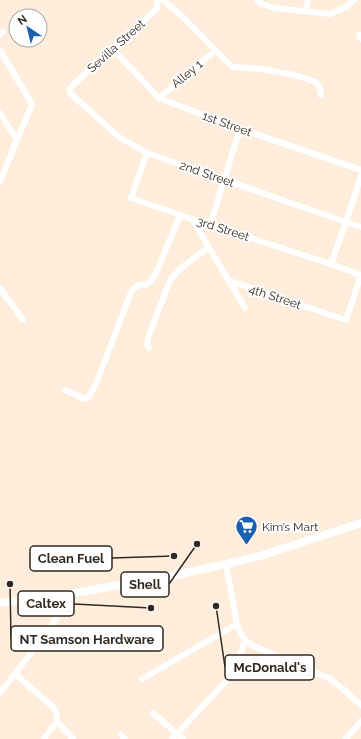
<svg xmlns="http://www.w3.org/2000/svg" width="361" height="739" viewBox="0 0 361 739" font-family="Raleway,sans-serif">
<style>
.lines{fill:none;stroke-linecap:round;stroke-linejoin:round}
.minor{stroke:#fff;stroke-width:6}
.major{stroke:#fff;stroke-width:8}
.labels{text-anchor:middle;stroke-width:4;stroke-linejoin:round;paint-order:stroke}
.street-label{font-size:12px;fill:#312921;stroke:#fefefe}
.poi-label{font-size:12px;fill:#312921;stroke:#fefefe;text-anchor:start}
.leader{fill:none;stroke:#312921;stroke-width:1.5}
.callout-dot{fill:#312921;stroke:#fefefe;stroke-width:1.5}
.callout{fill:#fefefe;stroke:#312921;stroke-width:1.5}
.callout-label{font-size:13px;text-anchor:middle;font-weight:bold;fill:#312921}
</style>
<rect width="100%" height="100%" fill="#ffeddc"/>
<g class="lines">
<g class="minor">
<path d="M158,0l-1,9 -45,39 -41,39 -2,4 2,3 48,43 28,16 199,69 15,5"/>
<path d="M163,0l19,16 47,48 5,3 28,2 32,6 22,7 3,4 2,9"/>
<path d="M257,0l5,4 13,4 55,6 16,-7 8,-7"/>
<path d="M306,11l2,-11"/>
<path d="M0,34l3,-2"/>
<path d="M359,35l2,4"/>
<path d="M112,48l47,50 73,28 129,44"/>
<path d="M0,50l32,54 -32,77"/>
<path d="M159,98l57,-48"/>
<path d="M0,113l17,27"/>
<path d="M147,153l-16,45 61,21 139,45 30,11 -15,45 -116,-39"/>
<path d="M192,219l53,89"/>
<path d="M210,225l30,-96"/>
<path d="M331,264l15,-42 15,-46"/>
<path d="M0,288l23,32"/>
<path d="M149,348l-2,-4 1,-6 22,-58 11,-12 28,-21"/>
<path d="M65,390l20,9 3,-1 8,-14 36,-94 7,-5 8,-1 4,-3 6,-10 23,-56"/>
<path d="M226,564l11,60 3,8 5,8 7,5 26,12 50,21 14,10 19,17"/>
<path d="M15,674l39,34 2,5 1,8 -13,18"/>
<path d="M142,679l95,-55"/>
<path d="M0,693l52,-67 17,-32"/>
<path d="M153,713l30,26"/>
<path d="M57,721l16,18"/>
<path d="M121,735l4,4"/>
<path d="M172,739l59,-63 6,-12 8,-24"/>
<path d="M346,739l15,-18"/>
</g>
<path class="major" d="M0,603l69,-9 112,-20 45,-10 34,-8 101,-33"/>
</g>
<defs>
<symbol id="supermarket-pin" viewBox="-11 -11 22 30"><path d="M0 17L-7.5 6A9.5 9.5 0 1 1 7.5 6Z" fill="#1960b0" stroke="#fefefe"/><path d="M-6-5.5h2.5l.6 2H6L4.5 2H-2.5L-4.4-4H-6ZM-1.5 3.2a1.3 1.3 0 1 0 .1 0ZM3 3.2a1.3 1.3 0 1 0 .1 0Z" fill="#fff"/></symbol>
</defs>
<g fill-rule="evenodd">
<use href="#supermarket-pin" x="234" y="514" width="25" height="34"/>
</g>
<g class="labels">
<g class="street-label">
<text transform="translate(116 46) rotate(-42)" y="4">Sevilla Street</text>
<text transform="translate(187 74) rotate(-40)" y="4">Alley 1</text>
<text transform="translate(227 124) rotate(20)" y="4">1st Street</text>
<text transform="translate(207 174) rotate(19)" y="4">2nd Street</text>
<text transform="translate(223 229) rotate(18)" y="4">3rd Street</text>
<text transform="translate(275 297) rotate(18)" y="4">4th Street</text>
</g>
<g class="poi-label">
<text x="262" y="531">Kim’s Mart</text>
</g>
</g>
<path class="leader" d="M174 556L112 558M197 544L169 584M151 608L74 604M10 584L11 639M216 606L225 667"/>
<g class="callout-dot">
<circle cx="174" cy="556" r="4"/>
<circle cx="197" cy="544" r="4"/>
<circle cx="151" cy="608" r="4"/>
<circle cx="10" cy="584" r="4"/>
<circle cx="216" cy="606" r="4"/>
</g>
<g class="callout">
<rect x="30" y="546" width="82" height="25" rx="4"/>
<rect x="121" y="572" width="48" height="25" rx="4"/>
<rect x="18" y="591" width="56" height="25" rx="4"/>
<rect x="11" y="626" width="152" height="25" rx="4"/>
<rect x="225" y="655" width="89" height="25" rx="4"/>
</g>
<g class="callout-label">
<text x="71" y="563">Clean Fuel</text>
<text x="145" y="589">Shell</text>
<text x="46" y="608">Caltex</text>
<text x="87" y="644">NT Samson Hardware</text>
<text x="270" y="672">McDonald's</text>
</g>
<g transform="translate(28 28) rotate(325)"><circle r="19" fill="#fefefe" stroke="#aca9a6"/>
<path d="M0-3L7 15L0 10L-7 15Z" fill="#1960b0"/>
<text y="-6" font-size="11" font-weight="bold" text-anchor="middle" fill="#312921">N</text>
</g>
</svg>
